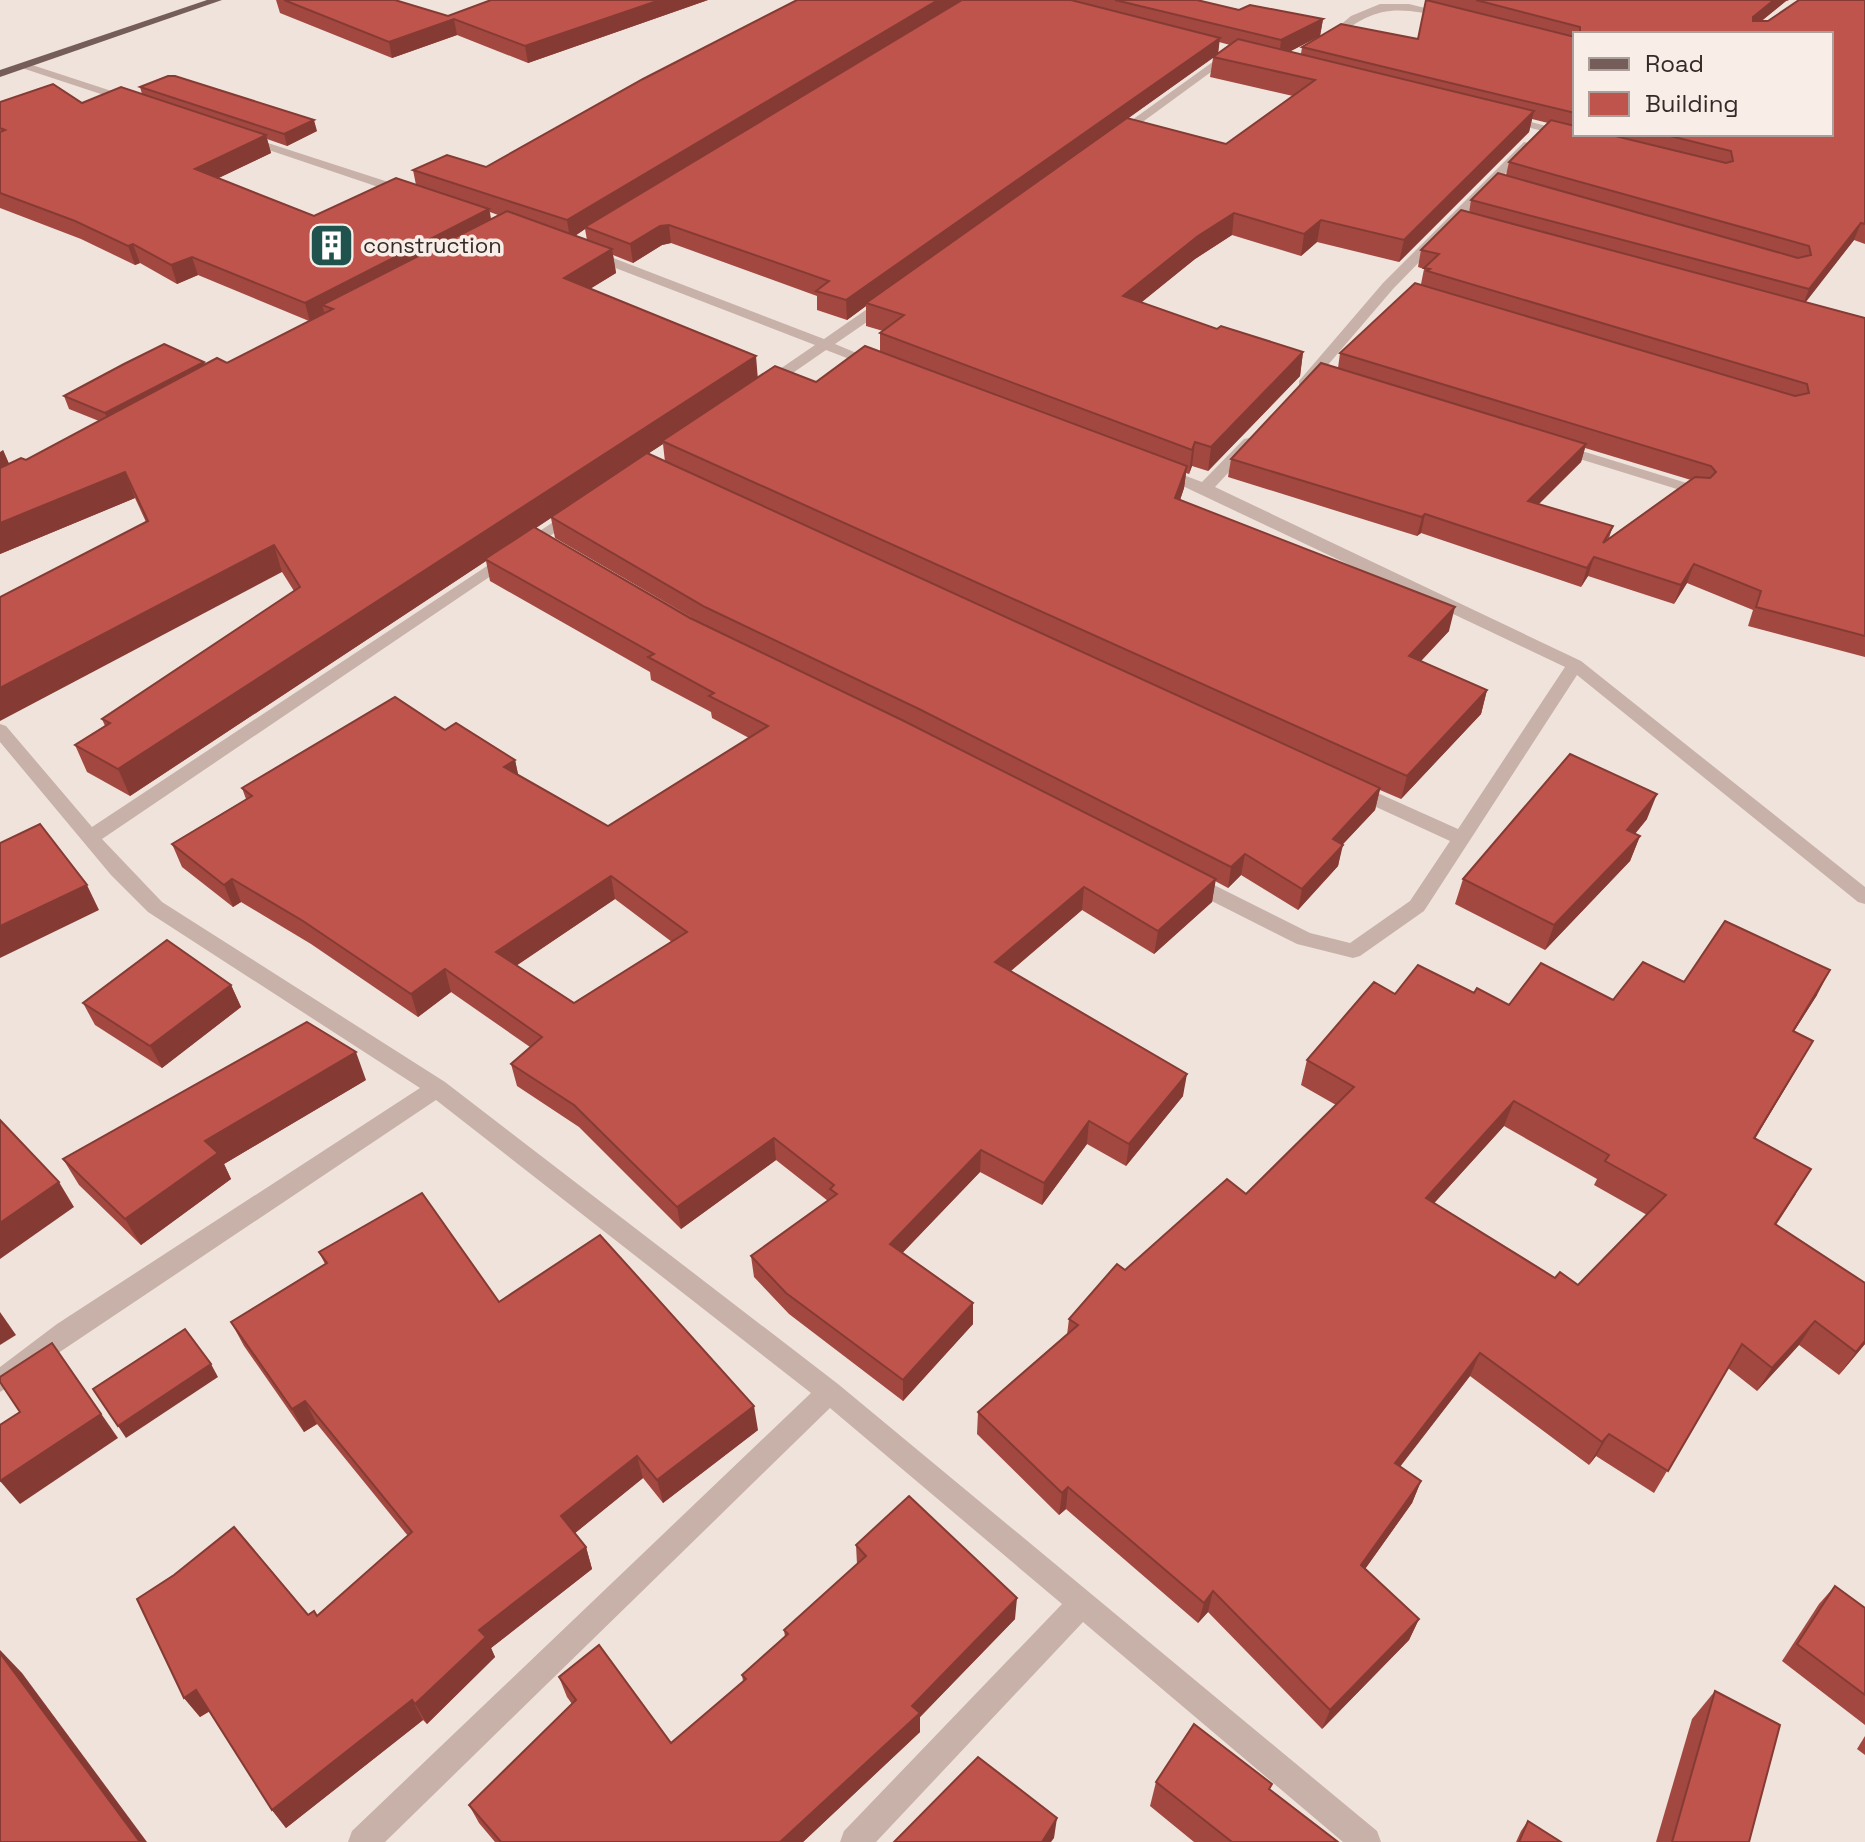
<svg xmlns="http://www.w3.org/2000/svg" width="1865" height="1842" viewBox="0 0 1865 1842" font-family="'Space Grotesk',sans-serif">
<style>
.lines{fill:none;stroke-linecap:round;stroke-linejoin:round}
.street{fill:#c7b1a8;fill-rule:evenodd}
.primary{fill:#755e5a;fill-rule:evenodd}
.wall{fill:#a34840;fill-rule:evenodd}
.shaded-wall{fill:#853b34}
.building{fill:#be544b;stroke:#853b34;stroke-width:2;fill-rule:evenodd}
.labels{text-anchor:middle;stroke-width:7;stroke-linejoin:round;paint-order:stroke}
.far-poi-label{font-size:22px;fill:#342a28;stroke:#f8ede7;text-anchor:start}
</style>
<rect width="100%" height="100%" fill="#f0e3db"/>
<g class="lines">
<g class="street">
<path d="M1380,4h29l44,11 -5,3c-56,-13 -76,-12 -120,27l-9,-2 32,-27z"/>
<path d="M1228,51l9,2 -115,84h-8v-4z"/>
<path d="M26,63l110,36 1,2 -9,2 -106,-35v-4z"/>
<path d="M1504,115l70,18 2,2 -6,3 -70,-18 -2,-2z"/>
<path d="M246,136l167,54 2,3 -10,3 -163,-55 -2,-2z"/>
<path d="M1524,142l10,2 -141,145 -84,98h-10v-6l84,-98z"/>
<path d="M587,251h8l229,88 59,-41h10v6l-58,40 50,21 -12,3 -47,-18 -55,38h-10v-6l54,-37 -228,-88z"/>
<path d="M1249,438l7,4 -2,3 -39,42 366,174 284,226v17l-7,-2 -281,-227 -153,236 -64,45 -7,2 -56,-14 -113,-57 -3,-5 3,-5h14l112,56 40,10 60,-42 40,-60 -102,-47 -2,-4 2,-4h14l96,43 107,-162 -414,-196 8,-5 43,16 42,-43z"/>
<path d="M1559,444l144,44 3,3 -3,3h-10l-139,-43v-6z"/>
<path d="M573,509l5,2v6l-476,322 60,63 283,180 393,302 539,447 4,11h-38l-260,-220 -207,220h-36l4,-11 218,-227 -232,-196 -445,434h-37l4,-11 459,-438 -375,-293 -436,292v-25l57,-43 363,-236 -272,-176 -37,-37 -111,-133v-18l6,2 86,101z"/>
</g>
<path class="primary" d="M207,0h15l-222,77v-7z"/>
</g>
<g class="wall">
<path d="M276,0h119l53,16 260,-16 -180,63 -71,-28 -65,23 -112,-45z"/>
<path d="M797,0h400l42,10 84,9 -3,17 -31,16 12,2 1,-7 116,-8 8,-39h363l-3,1 -25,20h7l97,-21v244l-11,-4 -49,62 60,16v339l-117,-31 5,-16 -66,-27 -13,21 -86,-28 -7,11 -160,-54 -4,3 -189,-59 3,-18 107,-91 2,-15 81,-69 3,-15 -6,-2 3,-17 48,-37 2,-13 35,-25 3,-13 39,-39 -16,-4 -3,13 -130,130 -82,-20 -16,14 -69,-21 -37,24 -54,43 76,27 86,23 -3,24 -92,95 -16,-5 -3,8 -3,-1 -2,15 -4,12 269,131 -28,30 66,29 -6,24 -80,85 -21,-9 -5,20 -33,35 -4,21 -40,44 -57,-35 -13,13 -13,-7 -3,21 -58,52 -72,-44 -71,61 172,125 -57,70 -39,-22 -45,61 -62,-33 -78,81 71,71 -70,77 -114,-87 -35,-37 -3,-21 77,-55 -52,-41 -95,69 -102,-102 -62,-41 -6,-22 19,-17 -79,-55 -33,25 -107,-73 -70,-42 -8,5 -51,-40 -10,-23 74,-45 -4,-11 203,-58 70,30 3,15 90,51 141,-88 -37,-20 -1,-6 -60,-32 -1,-8 -160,-91 -4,-20 -356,235 -43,-24 -12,-27 30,-19 -3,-7 192,-128 -12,-19 -136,-50 -11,-24 -135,56 3,-104 6,14 17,-4 73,-39 -30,-12 -5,-13 140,-34 1,3 22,-2 82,-42 -111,-46 -21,9 -37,-21 -5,2 -54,-26 -81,-31v-106l82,1 60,-9 -2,-7 177,44 -30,15 -20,-7 4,14 -53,25 96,38 102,-31 -3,-15 73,-3zM1575,34h256v100h-256zM1219,42l11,3 -12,8zM1213,58l-3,19 83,19 -67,48 -98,-26zM490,212l8,3 -7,4zM585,229l2,11 -12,-4zM671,243l146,53v14l30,10 19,-14v20l17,5 -3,2v18l-64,31 -58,-5 -168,-88 26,-16 -3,-18 20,8 29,-18zM663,444l2,18 -18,-8zM1585,448l106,32 -82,58 4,-12 -75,-22 43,-42zM551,518l4,20 146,85 -165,-95zM615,899l57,43 -98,61 -58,-37z"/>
<path d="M1647,819l-12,15 5,2 -10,25 -85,89 -90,-46 8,-25z"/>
<path d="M1684,982l133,13 -23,36 19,10 -58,98 41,55 -20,31 89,119 -26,31 -40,-30 -42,46 -29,-23 -74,125 -58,-37 -7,9 -119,-89 -70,90 21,15 -9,22 -47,66 54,50 -10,21 -87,89 -114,-117 -10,11 -132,-114 -7,6 -82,-81 1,-22 89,-77 2,-16 56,-49 121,-76 90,-89 -35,-20 6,-25 88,-66 79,-1 35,12 104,-5zM1504,1126l93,53 -3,6 53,30 -69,70 -23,-7 -121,-75z"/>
<path d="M231,985l10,22 -79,61 -67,-43 -12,-22z"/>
<path d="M366,1080l-142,84 7,15 -90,66 -62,-60 -16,-26z"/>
<path d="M319,1252l180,50 259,128 -95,73 -20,-25 -68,55 11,14 6,22 -101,79 4,9 -68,67 -4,-4 -137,108 -14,-18 -63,-99 -9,6 -16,-19 124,-83 9,1 91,-80 -91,-112 -13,8 -60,-86 -13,-24 94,-58z"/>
<path d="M856,1545l159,74 -95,98v15l-117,110h-308l-16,-19 -10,-18 103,-101 -5,-7 -8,-20 112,66 72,-62 -1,-6 43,-38 -1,-7 73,-66z"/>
<path d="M1835,1586l30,22v117l-83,-64 37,-57z"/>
<path d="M1715,1691l34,151h-93l36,-123z"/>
<path d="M1865,1736v19l-8,-6z"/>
<path d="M1156,1782l114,8 68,52h-144l-44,-36z"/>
<path d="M1528,1821l33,21h-45l5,-11z"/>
</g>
<g class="shaded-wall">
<path d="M660,0h48l-180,63 -3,-17z"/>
<path d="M938,0h27l-380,227v2l-15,10 -3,-19z"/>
<path d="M1774,0h15l-3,1 -38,31 5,-15z"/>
<path d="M454,19l3,16 -65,23 -3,-16z"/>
<path d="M1323,19l-3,17 -41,21 2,-17z"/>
<path d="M1220,38l-2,16 -349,250 -3,-1v3l-19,14 -1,-20z"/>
<path d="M1534,111l-5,21 -130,130 5,-22z"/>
<path d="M314,120l3,11 -30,15 -3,-12z"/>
<path d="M266,135l5,18 -71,34 -5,-18z"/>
<path d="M489,209l3,19 -170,77 3,9 -15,8 -5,-19z"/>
<path d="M1234,213l-2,22 -37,24 -74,60 2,-23 75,-60z"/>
<path d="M1321,220l-4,22 -16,14 3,-22z"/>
<path d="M1861,223l-7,17 -52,67 7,-18z"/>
<path d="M669,225l2,18 -9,2 -29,18 -3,-19 30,-18z"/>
<path d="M133,244l7,19 -5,2 -7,-19z"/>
<path d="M612,249l4,24 -48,29 -4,-24z"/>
<path d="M192,257l6,18 -21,9 -6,-19z"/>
<path d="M1303,352l-3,24 -92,95 3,-24z"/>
<path d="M756,356l2,24 -96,61 1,3 -176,116 -2,-1 1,2 -356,235 -12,-27z"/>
<path d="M204,362l4,13 -98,51 -5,-13z"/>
<path d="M1195,442l-3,24 -3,8 3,-24z"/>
<path d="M1586,444l-5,18 -58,58 5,-19z"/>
<path d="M3,450l11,25 -14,9v-32z"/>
<path d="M1187,466l-3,22 -11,33 2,-23z"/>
<path d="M125,472l10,26 -135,56v-31z"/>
<path d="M1425,514l-4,19 -4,3 5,-19z"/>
<path d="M274,545l8,27 -282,149v-33z"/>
<path d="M1594,557l-6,19 -7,11 6,-19z"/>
<path d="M1694,564l-7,19 -13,21 7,-19z"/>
<path d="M1455,607l-6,24 -46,49 6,-24z"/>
<path d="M1487,690l-6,24 -80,85 6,-23z"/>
<path d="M515,760l5,23 -16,-16z"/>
<path d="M1380,788l-5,22 -47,50 5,-21z"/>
<path d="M1657,794l-10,25 -30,36 10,-25z"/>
<path d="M1640,836l-10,25 -85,89 9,-25z"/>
<path d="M1343,845l-5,21 -40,44 4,-21z"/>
<path d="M1245,854l-4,21 -13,13 3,-21z"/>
<path d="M611,876l4,23 -113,76 -6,-23z"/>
<path d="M232,879l9,23 -8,5 -9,-22z"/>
<path d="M1216,879l-4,23 -58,52 4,-23z"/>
<path d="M87,885l12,25 -99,48v-32z"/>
<path d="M1084,887l-2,23 -88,75 1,-23z"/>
<path d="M445,969l6,23 -33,25 -7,-23z"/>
<path d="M1830,970l-13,25 -38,60 14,-24z"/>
<path d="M231,985l10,22 -79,61 -12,-22z"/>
<path d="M1813,1041l-14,24 -59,98 14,-25z"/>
<path d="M356,1052l10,28 -142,84 7,15 -90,66 -16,-26 80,-78z"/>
<path d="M1187,1074l-4,22 -57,70 3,-22z"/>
<path d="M1514,1101l-10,25 -87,96 9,-24z"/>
<path d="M1089,1121l-2,23 -45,61 2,-22z"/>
<path d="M774,1138l2,22 -95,69 -4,-22z"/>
<path d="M981,1150l-1,22 -90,94v-22z"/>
<path d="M59,1182l15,25 -74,52v-36z"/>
<path d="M973,1303v21l-70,77v-21z"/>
<path d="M0,1312l16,23 -16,10z"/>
<path d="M1815,1321l-16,24 -42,46 15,-23z"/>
<path d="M1865,1341v3l-26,31 17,-23z"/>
<path d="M52,1343l66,95 -98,66 -20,-23z"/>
<path d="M1480,1353l-10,23 -84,109 9,-22z"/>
<path d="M211,1364l7,13 -92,61 -8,-12z"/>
<path d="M305,1401l12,23 -13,8 -12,-23z"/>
<path d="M754,1406l4,24 -95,73 -6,-23z"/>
<path d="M1609,1434l-13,22 -7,9 13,-23z"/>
<path d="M637,1456l6,22 -74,60 -8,-22z"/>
<path d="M1421,1481l-9,22 -59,83 8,-21z"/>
<path d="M1068,1487l-2,22 -7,6 3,-22z"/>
<path d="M586,1547l6,22 -101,79 4,9 -68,67 -12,-20 64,-74z"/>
<path d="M1213,1591l-5,21 -10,11 6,-20z"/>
<path d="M1017,1598l-2,21 -95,98v15l-117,110h-23z"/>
<path d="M1419,1619l-10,21 -87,89 8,-19z"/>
<path d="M0,1650l22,23 125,169h-7l-140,-189z"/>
<path d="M196,1690l16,20 -12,7 -16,-19z"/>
<path d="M412,1700l11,20 -137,108 -14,-18z"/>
<path d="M1057,1818l-3,20 -3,4h-9z"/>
</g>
<g class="building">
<path d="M284,0h111l53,16 43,-16h169l-135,46 -71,-27 -65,23z"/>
<path d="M797,0h141l-371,220 -154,-50 34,-15 39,12 157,-88z"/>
<path d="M962,0h109l149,38 -374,262 -30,-9 13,-10 -160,-56 -9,1 -30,18 -45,-17z"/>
<path d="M1115,0h82l42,10 11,-5 73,14 -42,21z"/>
<path d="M1426,0l149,37v76l-273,-66 39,-23 77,15z"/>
<path d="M1476,0h298l-21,17v4h15l31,-21h66v224l-4,-1 -52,66 -338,-89 27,-27 300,85 13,-3 -2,-9 -300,-84 42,-42 24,6v8h32l119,29 7,-2 -2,-10 -69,-17h169v-100h-251v-7z"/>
<path d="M1238,39l296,72 -130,129 -83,-20 -17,14 -70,-21 -36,23 -75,60 94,33 4,-3 82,26 -92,95 -16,-5 -3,8 -312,-117 24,-18 -38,-12 261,-185 99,26 89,-64 -102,-23z"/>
<path d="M168,76h7l139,44 -30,14 -144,-47z"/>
<path d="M53,84l29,19 39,-16 145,48 -71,34 119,47 82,-38 93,31 -184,94 -113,-46 -21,8 -38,-21 -5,2 -53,-25 -75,-28v-61l5,-2 -5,-2v-26z"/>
<path d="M1461,210l404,108v318l-109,-29 5,-16 -67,-27 -13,21 -87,-28 -7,11 -162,-54 -3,3 -191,-58 90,-96 265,81 -58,57 85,25 -10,17 92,-66 15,1 6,-6 -5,-6 -371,-113 75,-70 380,113 14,-3 -2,-9 -380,-113 3,-2 -6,-1 15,-14 -18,-4z"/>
<path d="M507,211l105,38 -48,29 192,78 -638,413 -43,-24 35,-22 -8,-4 198,-132 -26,-42 -274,143v-91l148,-76 -23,-49 -125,51v-55l21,-10 5,2 191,-102 10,5 106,-54 -11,-4z"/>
<path d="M164,344l40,18 -99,51 -41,-17 60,-32z"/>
<path d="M865,346l322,120 -12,32 280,109 -46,49 78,34 -80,86 -745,-335 113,-75 41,16z"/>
<path d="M647,453l733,335 -47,51 10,6 -41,44 -57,-35 -14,13 -312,-158 -214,-102 -154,-90z"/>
<path d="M534,527l156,91 214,103 312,158 -58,52 -74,-44 -89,75 192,112 -58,70 -40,-23 -45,62 -63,-33 -91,94 83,59 -70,77 -117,-87 -35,-37 86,-62 -7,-5 4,-4 -60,-47 -97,69 -103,-102 -63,-41 31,-27 -97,-68 -34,25 -108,-73 -71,-42 -8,6 -52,-41 80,-48 -10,-8 153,-91 50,33 11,-7 59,37 -11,7 104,59 160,-100 -59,-30 5,-3 -66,-36 6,-3 -169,-95zM611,876l76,56 -113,71 -78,-51z"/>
<path d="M1570,754l87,40 -30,36 13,6 -86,89 -91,-46z"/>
<path d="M40,824l47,61 -87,41v-83z"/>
<path d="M1725,921l105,49 -37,61 20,10 -59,97 57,31 -36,55 90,59v58l-9,11 -41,-31 -43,47 -30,-24 -74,127 -59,-37 -7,8 -122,-89 -85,110 26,18 -60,84 58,54 -89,91 -117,-119 -9,12 -136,-116 -6,6 -84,-81 100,-87 -9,-6 48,-55 8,6 102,-91 19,15 108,-107 -47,-27 67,-78 21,12 23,-29 56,28 3,-5 32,17 32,-42 72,37 30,-38 41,20zM1514,1101l95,54 -4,6 61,34 -88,90 -18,-13 -5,6 -129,-80z"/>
<path d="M167,940l64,45 -81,61 -67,-43z"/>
<path d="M307,1022l49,30 -151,89 13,12 -93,66 -62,-60z"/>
<path d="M0,1120l59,62 -59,41z"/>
<path d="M422,1193l77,109 101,-67 154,171 -97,74 -20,-24 -76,60 25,31 -107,83 7,7 -71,67 -3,-4 -140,110 -76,-120 -12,8 -47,-99 37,-24 60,-48 74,88 6,-4 3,5 95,-84 -107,-131 -13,8 -61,-87 96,-59 -8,-11z"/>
<path d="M185,1329l26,35 -93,62 -25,-37z"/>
<path d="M52,1343l49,71 -101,67v-56l20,-13 -20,-30v-5z"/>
<path d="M909,1496l108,102 -105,108 8,7 -140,129h-279l-32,-37 107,-105 -17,-23 40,-32 72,98 75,-64 -4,-4 46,-41 -4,-4 82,-74 -10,-11z"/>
<path d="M1835,1586l30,22v87l-68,-51z"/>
<path d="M0,1653l140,189h-140z"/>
<path d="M1715,1691l65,34 -31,117h-77z"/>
<path d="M1194,1724l78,60 -3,5 69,53h-106l-76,-60z"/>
<path d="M978,1757l79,61 -15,24h-148z"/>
<path d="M1528,1821l33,21h-42z"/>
</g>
<defs>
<symbol id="building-square" viewBox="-11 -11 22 22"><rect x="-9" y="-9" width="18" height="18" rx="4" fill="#20534e" stroke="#f8ede7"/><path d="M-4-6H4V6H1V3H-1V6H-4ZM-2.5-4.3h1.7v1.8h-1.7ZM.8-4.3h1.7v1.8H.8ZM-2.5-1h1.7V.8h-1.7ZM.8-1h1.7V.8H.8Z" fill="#fff"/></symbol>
</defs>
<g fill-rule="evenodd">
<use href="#building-square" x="306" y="220" width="51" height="51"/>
</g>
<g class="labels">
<g class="far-poi-label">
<text x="363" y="253">construction</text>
</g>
</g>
<rect x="1573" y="32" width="260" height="104" fill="#f8ede7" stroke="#aa9f9b" stroke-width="2"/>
<rect x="1589" y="58" width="40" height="12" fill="#755e5a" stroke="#aa9f9b" stroke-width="2"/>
<text x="1645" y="72" font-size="24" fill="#342a28">Road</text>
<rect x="1589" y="92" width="40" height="24" fill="#be544b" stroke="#aa9f9b" stroke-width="2"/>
<text x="1645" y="112" font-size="24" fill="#342a28">Building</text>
</svg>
